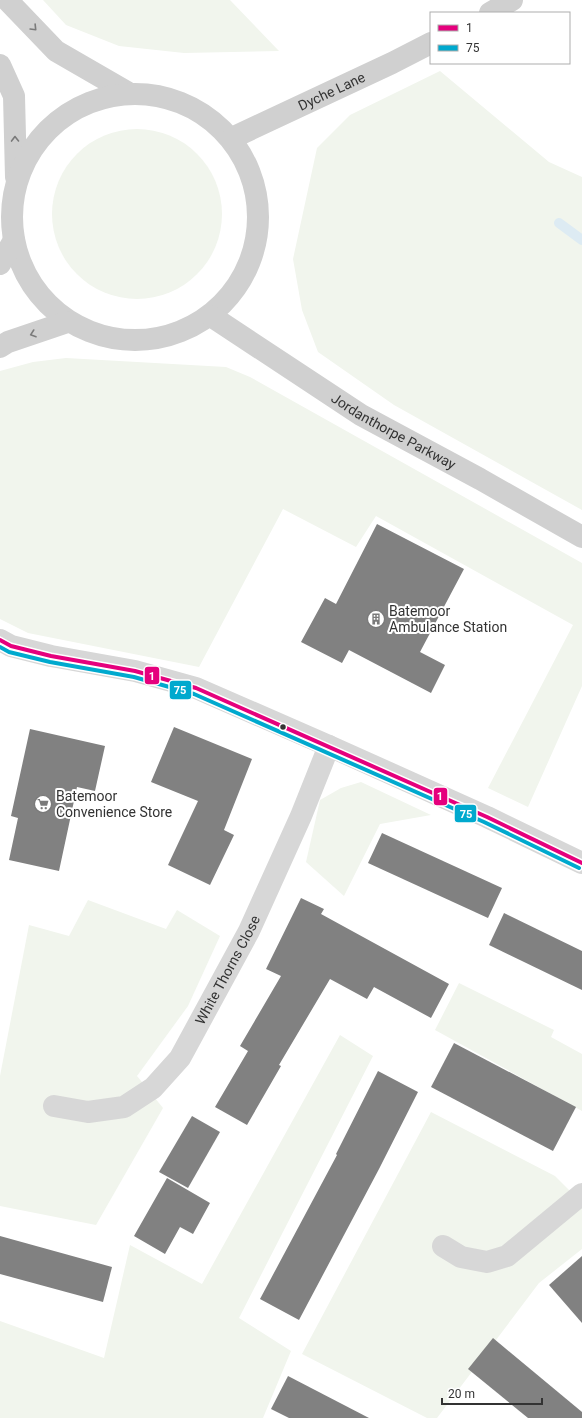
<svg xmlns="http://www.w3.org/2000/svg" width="582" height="1418" viewBox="0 0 582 1418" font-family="Roboto,sans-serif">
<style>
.green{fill:#f1f5ed}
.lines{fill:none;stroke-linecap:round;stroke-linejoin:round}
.stream{stroke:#ddebf3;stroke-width:10}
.building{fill:#818181}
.street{stroke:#d7d7d7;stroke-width:22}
.secondary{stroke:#d0d0d0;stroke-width:22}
.bus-1-casing{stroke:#fff;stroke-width:7}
.bus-2-casing{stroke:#fff;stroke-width:7}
.bus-1{stroke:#e5007d;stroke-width:4}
.bus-2{stroke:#00a9ce;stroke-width:4}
.oneway{stroke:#7a7a7a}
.bus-dot{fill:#333;stroke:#fff;stroke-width:1.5}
.labels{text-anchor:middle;stroke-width:4;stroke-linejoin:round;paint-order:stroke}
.street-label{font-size:14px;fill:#333;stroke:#fff}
.poi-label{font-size:14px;fill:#333;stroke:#fff;text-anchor:start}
.line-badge{stroke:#fff;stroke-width:1.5}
.badge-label{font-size:11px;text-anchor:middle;font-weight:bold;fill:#fff}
</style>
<rect width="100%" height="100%" fill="#fff"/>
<g class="green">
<path d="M43,0h187l49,51 -95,2 -65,-7 -53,-21z"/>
<path d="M440,71l109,91 33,15v333l-188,-105 -76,-53 -16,-42 -9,-51 24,-111 33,-33z"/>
<circle cx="137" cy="214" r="85"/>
<path d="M66,358l160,9 24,10 332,186v123l-54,121 -40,-19 85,-163 -197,-109 -20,31 -73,-38 -84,158 -171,-34 -28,-14v-248l33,-9z"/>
<path d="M361,782l70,33 -51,9 -36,72 -38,-34 14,-62 21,-12z"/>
<path d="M88,900l78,29 11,-19 43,26 -32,70 -51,70 26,32 -67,117 -96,-19v-130l29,-151 40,11z"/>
<path d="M459,983l95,47 -3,7 31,17v57l-147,-81z"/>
<path d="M340,1035l33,21 -134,262 52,33 -28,67h-263v-97l104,37 26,-113 72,39z"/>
<path d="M431,1112l124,64 27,27v46l-43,34 -102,135h-10l-125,-64z"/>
</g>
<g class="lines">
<path class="stream" d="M559,223l23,17"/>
</g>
<g class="building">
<path d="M377,524l87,45 -44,83 25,13 -14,28 -82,-43 -7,13 -41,-21 24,-44 11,6z"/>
<path d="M174,727l78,32 -28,71 10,5 -24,50 -42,-20 30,-64 -47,-19z"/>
<path d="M30,729l75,17 -10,45 -18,-4 -18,84 -50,-11 9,-42 -7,-2z"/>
<path d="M382,833l120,55 -14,30 -120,-55z"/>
<path d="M301,898l23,11 -3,5 128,70 -18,34 -57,-31 -7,12 -37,-20 -51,86 2,1 -34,59 -32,-18 33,-56 -8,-5 41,-70 -15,-7z"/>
<path d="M504,913l78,38v39l-93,-45z"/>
<path d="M454,1043l122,64 -23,44 -122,-64z"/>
<path d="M378,1071l40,21 -39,77 -80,151 -39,-21 77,-144 -1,-1z"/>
<path d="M192,1116l28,16 -32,56 -29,-16z"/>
<path d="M167,1178l43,25 -17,31 -13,-7 -15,27 -31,-18z"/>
<path d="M0,1236l112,31 -9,35 -103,-28z"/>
<path d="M582,1256v67l-33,-38z"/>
<path d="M493,1338l89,74v6h-54l-60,-49z"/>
<path d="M288,1376l81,42h-80l-18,-9z"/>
</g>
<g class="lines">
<g class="street">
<path d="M0,640l11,6 40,10 84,15 61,17 133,58 158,71 95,46"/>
<path id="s1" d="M54,1106l34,6 36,-5 29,-19 27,-30 69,-127 52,-115 28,-70"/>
<path d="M443,1246l18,11 26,5 20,-6 75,-62"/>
</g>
<g class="secondary">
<path d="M7,0l49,51 71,41"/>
<path d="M490,13l22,-13"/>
<path d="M0,65l14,31 2,81"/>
<circle cx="135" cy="217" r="123"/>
<path id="s2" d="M232,138l160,-75 39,-20"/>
<path d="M0,264l14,-24"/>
<path id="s3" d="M211,316l150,99 119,64 102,58"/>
<path d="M0,347l8,-5 59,-20"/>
</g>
<defs>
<path id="bus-1" d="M0,640l11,6 40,10 84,15 61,17 291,129 95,46"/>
<path id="bus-2" d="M0,647l9,5 41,10 84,15 60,17 290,128 95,46"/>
</defs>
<use href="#bus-1" class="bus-1-casing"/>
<use href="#bus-2" class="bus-2-casing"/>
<use href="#bus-1" class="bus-1"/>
<use href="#bus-2" class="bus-2"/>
</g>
<defs><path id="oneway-chevron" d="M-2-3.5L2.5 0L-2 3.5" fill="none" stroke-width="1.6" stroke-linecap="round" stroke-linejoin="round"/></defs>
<g class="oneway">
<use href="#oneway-chevron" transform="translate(34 28) rotate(46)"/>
<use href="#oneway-chevron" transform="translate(15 139) rotate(-91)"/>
<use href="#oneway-chevron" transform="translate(33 334) rotate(161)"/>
</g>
<defs>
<symbol id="building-ring" viewBox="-11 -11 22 22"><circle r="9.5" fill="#fff" stroke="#7a7a7a" stroke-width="1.5"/><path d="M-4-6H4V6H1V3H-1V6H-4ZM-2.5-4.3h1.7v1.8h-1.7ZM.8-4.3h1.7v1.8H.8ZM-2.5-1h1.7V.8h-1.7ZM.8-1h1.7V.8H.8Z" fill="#7a7a7a"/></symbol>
<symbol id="supermarket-ring" viewBox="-11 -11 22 22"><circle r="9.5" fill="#fff" stroke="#7a7a7a" stroke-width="1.5"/><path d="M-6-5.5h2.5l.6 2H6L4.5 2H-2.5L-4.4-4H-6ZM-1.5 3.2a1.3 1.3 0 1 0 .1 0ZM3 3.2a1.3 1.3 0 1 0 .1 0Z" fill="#7a7a7a"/></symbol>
</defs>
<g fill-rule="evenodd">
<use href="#building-ring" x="366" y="609" width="20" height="20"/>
<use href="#supermarket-ring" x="33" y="794" width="20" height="20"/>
</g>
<circle class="bus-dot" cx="283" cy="727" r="3.5"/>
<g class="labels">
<g class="street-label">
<text dy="5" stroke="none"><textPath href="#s2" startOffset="110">Dyche Lane</textPath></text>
<text dy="5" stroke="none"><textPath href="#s3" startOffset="216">Jordanthorpe Parkway</textPath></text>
<text dy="5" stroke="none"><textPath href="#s1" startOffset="246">White Thorns Close</textPath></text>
</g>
<g class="poi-label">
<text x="389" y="616">Batemoor<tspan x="389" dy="16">Ambulance Station</tspan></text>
<text x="56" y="801">Batemoor<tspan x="56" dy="16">Convenience Store</tspan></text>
</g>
</g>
<g class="line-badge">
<rect x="144" y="666" width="16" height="19" rx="4" fill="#e5007d"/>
<rect x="169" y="680" width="23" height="20" rx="4" fill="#00a9ce"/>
<rect x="433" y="787" width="15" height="19" rx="4" fill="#e5007d"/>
<rect x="454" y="804" width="23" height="19" rx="4" fill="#00a9ce"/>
</g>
<g class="badge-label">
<text x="152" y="680">1</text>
<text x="180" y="694">75</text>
<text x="440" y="800">1</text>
<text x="466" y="818">75</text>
</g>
<rect x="430" y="12" width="140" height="52" fill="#ffffff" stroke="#adadad"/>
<rect x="438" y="25" width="20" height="6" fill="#e5007d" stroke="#adadad"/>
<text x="466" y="32" font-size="12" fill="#333333">1</text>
<rect x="438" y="45" width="20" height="6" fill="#00a9ce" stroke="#adadad"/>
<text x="466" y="52" font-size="12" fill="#333333">75</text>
<path d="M442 1398v6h100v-6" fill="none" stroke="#333333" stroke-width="2"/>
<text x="448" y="1398" font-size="12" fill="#333333" stroke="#ffffff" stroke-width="3" paint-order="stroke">20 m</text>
</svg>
